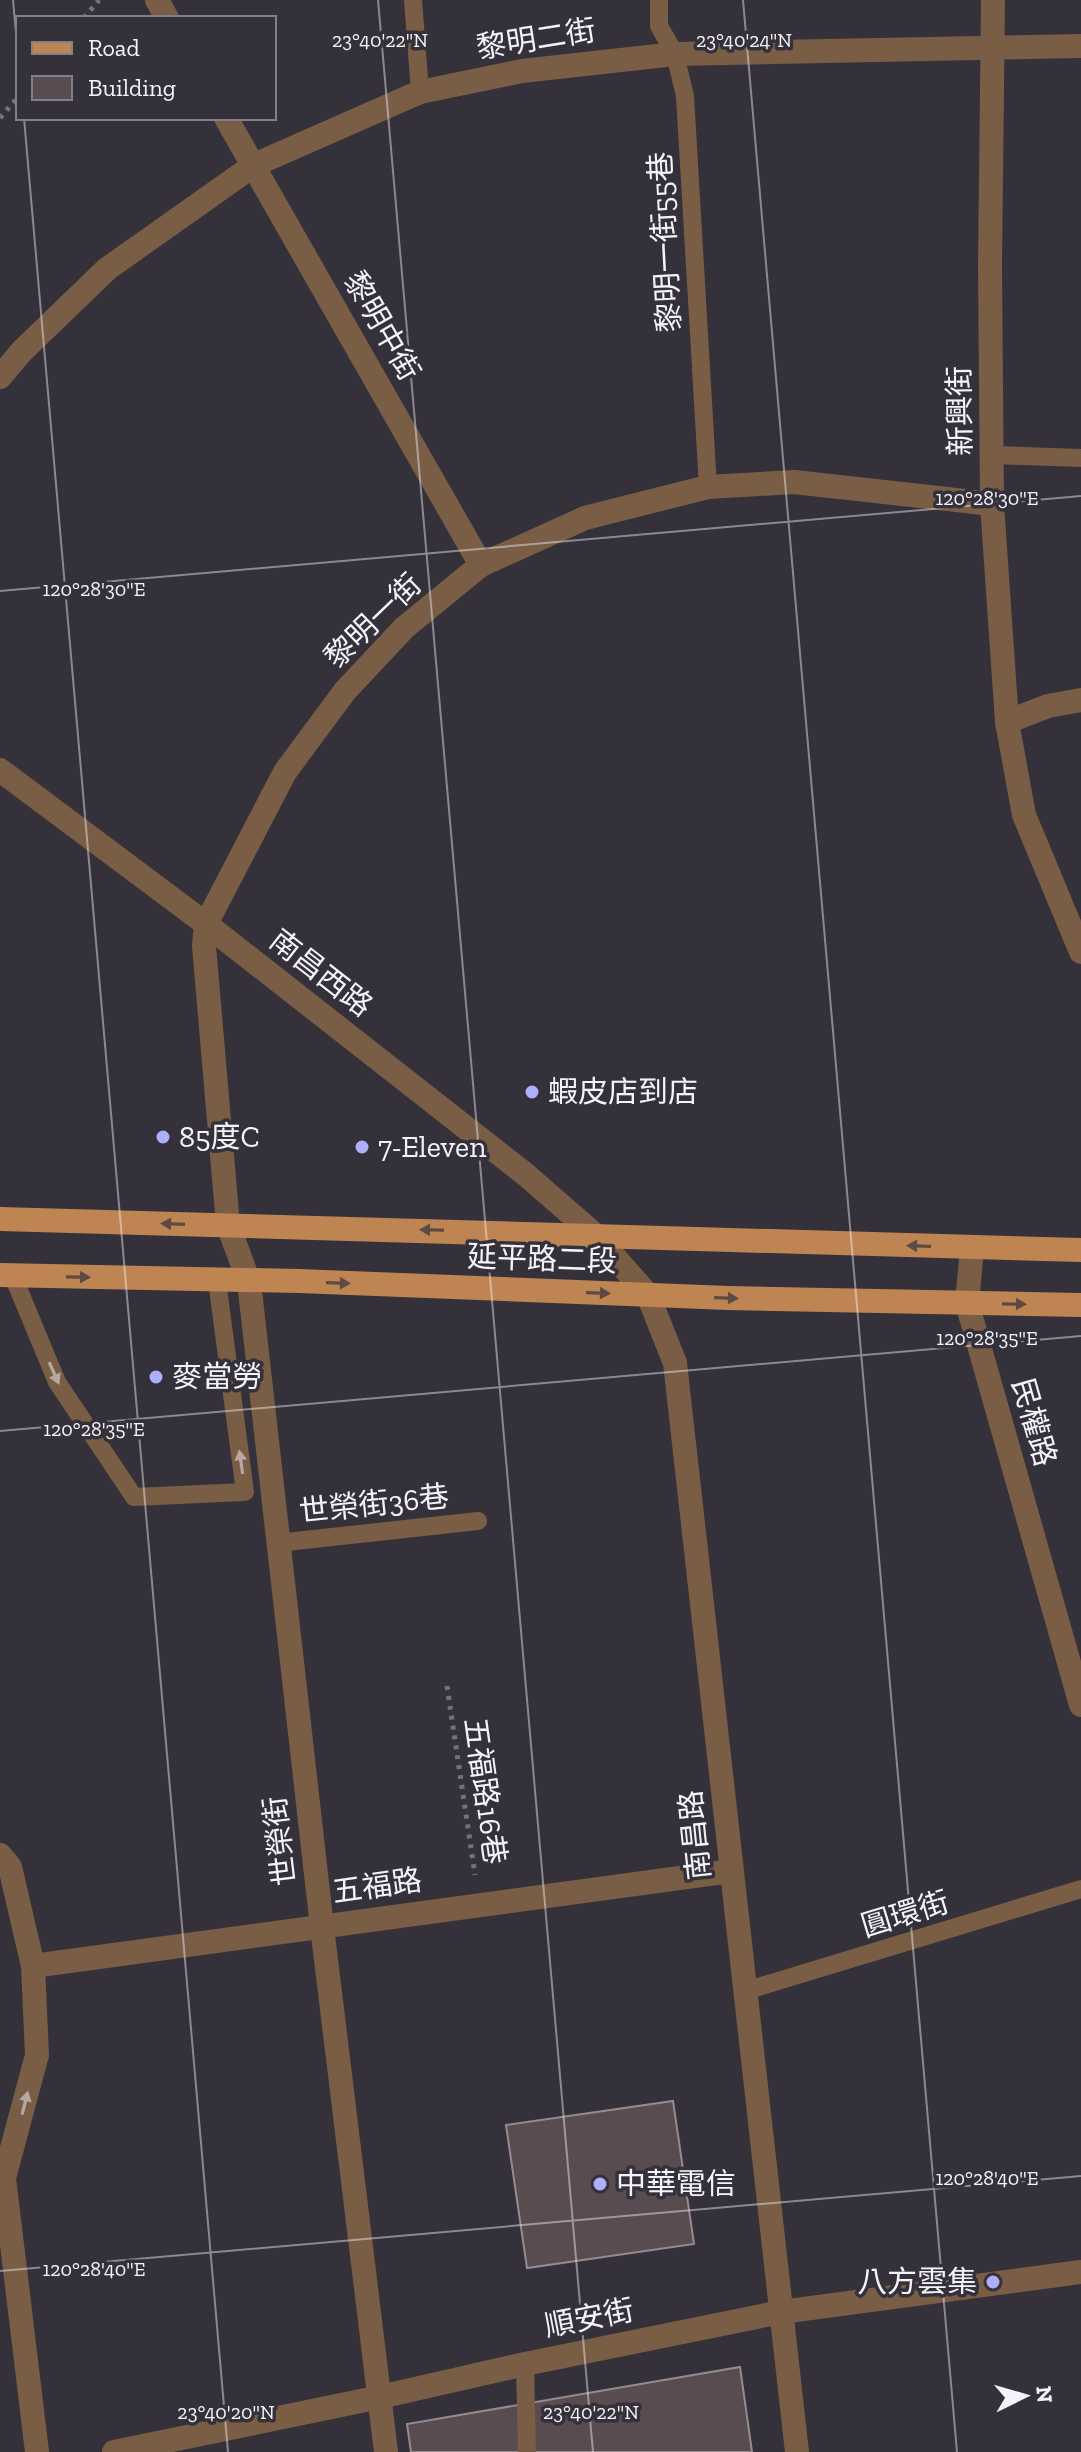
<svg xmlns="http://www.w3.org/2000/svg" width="1081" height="2452" viewBox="0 0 1081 2452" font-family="'Zilla Slab','Noto Sans TC',serif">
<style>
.building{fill:#584c51;stroke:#978a8f;stroke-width:2}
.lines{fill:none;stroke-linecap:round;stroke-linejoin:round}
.path{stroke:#74717a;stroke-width:5;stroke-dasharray:4 6;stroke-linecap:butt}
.lane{stroke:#795d45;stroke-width:18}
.street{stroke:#795d45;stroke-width:24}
.primary{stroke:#be8553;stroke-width:24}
.oneway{fill:#5d4a42}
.oneway2{fill:#b7a8a0}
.ticks{fill:none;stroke:#f5f3fa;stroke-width:2;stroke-opacity:0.45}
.poi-dot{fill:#adaffb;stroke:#34313b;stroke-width:3}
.labels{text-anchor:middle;stroke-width:7;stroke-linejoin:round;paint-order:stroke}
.street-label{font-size:30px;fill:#f5f3fa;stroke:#34313b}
.poi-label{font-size:30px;fill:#f5f3fa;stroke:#34313b;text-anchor:start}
.ticks-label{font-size:20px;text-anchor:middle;fill:#f5f3fa;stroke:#34313b;stroke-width:7;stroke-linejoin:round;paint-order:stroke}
</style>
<rect width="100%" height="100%" fill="#34313b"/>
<g class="building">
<path d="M673,2101l21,143 -167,24 -21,-143z"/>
<path d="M740,2367l12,85h-341l-4,-28z"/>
</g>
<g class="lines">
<g class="path">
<path d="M84,18l15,-18"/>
<path d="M0,118l18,-21"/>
<path d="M447,1686l28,189"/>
</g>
<g class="lane">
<path d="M413,0l7,92"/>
<path d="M659,0v26l16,28 10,42 23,391"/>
<path d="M992,455l89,3"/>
<path d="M13,1276l44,106 77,115 111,-5 -28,-211"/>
<path d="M277,1543l201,-22"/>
<path d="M745,1991l336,-102"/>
<path d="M525,2364l2,88"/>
</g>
<g class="street">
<path d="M157,0l10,18"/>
<path d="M993,0l-3,266 2,238 15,218 17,93 57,137"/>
<path d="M226,118l255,447"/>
<path d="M0,377l22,-26 85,-82 147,-104 166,-73 102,-21 153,-17 406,-8"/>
<path d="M1007,722l41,-16 33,-6"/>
<path d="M0,770l206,154 319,250 69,60 54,61 27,68 122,1089"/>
<path d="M972,1248l-5,55 114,402"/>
<path d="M0,1855l10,12 23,99 4,89 -33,123 33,274"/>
<path d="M33,1966l698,-95"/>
<path d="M114,2452l266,-55 145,-33 256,-52 300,-40"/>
<path d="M386,2452l-64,-525 -73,-645 -21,-57 -24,-279 2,-22 79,-152 60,-81 59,-63 77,-63 104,-47 123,-31 86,-5 198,22"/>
</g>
<g class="primary">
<path d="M0,1219l1081,31"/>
<path d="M0,1275l299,6 429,17 353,7"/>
</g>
</g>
<defs><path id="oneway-solid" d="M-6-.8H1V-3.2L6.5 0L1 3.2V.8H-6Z" transform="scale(2)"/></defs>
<g class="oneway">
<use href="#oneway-solid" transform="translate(173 1224) rotate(-178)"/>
<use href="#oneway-solid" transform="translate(432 1230) rotate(-179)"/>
<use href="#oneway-solid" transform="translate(919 1246) rotate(-178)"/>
<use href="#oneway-solid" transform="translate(78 1277) rotate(1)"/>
<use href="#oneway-solid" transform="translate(338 1283) rotate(2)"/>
<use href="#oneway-solid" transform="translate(598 1293) rotate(2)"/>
<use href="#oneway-solid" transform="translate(726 1298) rotate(2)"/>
<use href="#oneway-solid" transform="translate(1014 1304) rotate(1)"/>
</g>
<g class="oneway2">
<use href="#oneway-solid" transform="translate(54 1373) rotate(66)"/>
<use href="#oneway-solid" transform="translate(241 1462) rotate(-98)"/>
<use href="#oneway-solid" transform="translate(25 2103) rotate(-76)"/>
</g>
<path class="ticks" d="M13,0l5,54M378,0l215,2452M743,0l214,2452M24,118l204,2334M0,591l1081,-95M0,1431l1081,-95M0,2271l1081,-95"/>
<g class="poi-dot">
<circle cx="532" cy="1092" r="8"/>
<circle cx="163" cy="1137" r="8"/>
<circle cx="362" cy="1147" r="8"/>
<circle cx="156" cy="1377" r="8"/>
<circle cx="600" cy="2184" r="8"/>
<circle cx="993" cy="2282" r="8"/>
</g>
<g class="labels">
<g class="street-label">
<text transform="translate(536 39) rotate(-9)" y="10">黎明二街</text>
<text transform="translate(665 242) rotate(-93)" y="10">黎明一街55巷</text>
<text transform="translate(382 326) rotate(60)" y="10">黎明中街</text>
<text transform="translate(960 411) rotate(-91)" y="10">新興街</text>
<text transform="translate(373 621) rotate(-44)" y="10">黎明一街</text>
<text transform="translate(321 973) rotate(38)" y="10">南昌西路</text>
<text transform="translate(542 1259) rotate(2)" y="10">延平路二段</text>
<text transform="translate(1034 1422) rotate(74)" y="10">民權路</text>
<text transform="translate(374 1504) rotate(-6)" y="10">世榮街36巷</text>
<text transform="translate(485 1791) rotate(82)" y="10">五福路16巷</text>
<text transform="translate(695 1835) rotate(-96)" y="10">南昌路</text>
<text transform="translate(280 1841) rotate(-97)" y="10">世榮街</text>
<text transform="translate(377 1886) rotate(-8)" y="10">五福路</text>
<text transform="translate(905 1914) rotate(-17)" y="10">圓環街</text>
<text transform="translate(589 2318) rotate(-11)" y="10">順安街</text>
</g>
<g class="poi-label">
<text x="548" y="1102">蝦皮店到店</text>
<text x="179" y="1147">85度C</text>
<text x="378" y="1157">7-Eleven</text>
<text x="172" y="1387">麥當勞</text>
<text x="616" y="2194">中華電信</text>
<text x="977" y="2292" text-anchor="end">八方雲集</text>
</g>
</g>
<g class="ticks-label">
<text x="380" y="47">23°40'22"N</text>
<text x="744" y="47">23°40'24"N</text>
<text x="987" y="505">120°28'30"E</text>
<text x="94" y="596">120°28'30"E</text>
<text x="987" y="1345">120°28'35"E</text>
<text x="94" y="1436">120°28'35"E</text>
<text x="987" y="2185">120°28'40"E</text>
<text x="94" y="2276">120°28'40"E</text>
<text x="226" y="2419">23°40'20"N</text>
<text x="591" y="2419">23°40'22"N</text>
</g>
<rect x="16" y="16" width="260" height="104" fill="#34313b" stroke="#817f87" stroke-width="2"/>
<rect x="32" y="42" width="40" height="12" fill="#be8553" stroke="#817f87" stroke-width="2"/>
<text x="88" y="56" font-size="24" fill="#f5f3fa">Road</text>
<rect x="32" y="76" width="40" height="24" fill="#584c51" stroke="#817f87" stroke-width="2"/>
<text x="88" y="96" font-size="24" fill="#f5f3fa">Building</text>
<g transform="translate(1025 2396) rotate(85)" stroke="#34313b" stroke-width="6" paint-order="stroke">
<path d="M0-6L14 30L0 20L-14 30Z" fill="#f5f3fa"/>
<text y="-12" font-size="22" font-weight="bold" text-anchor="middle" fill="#f5f3fa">N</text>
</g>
</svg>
